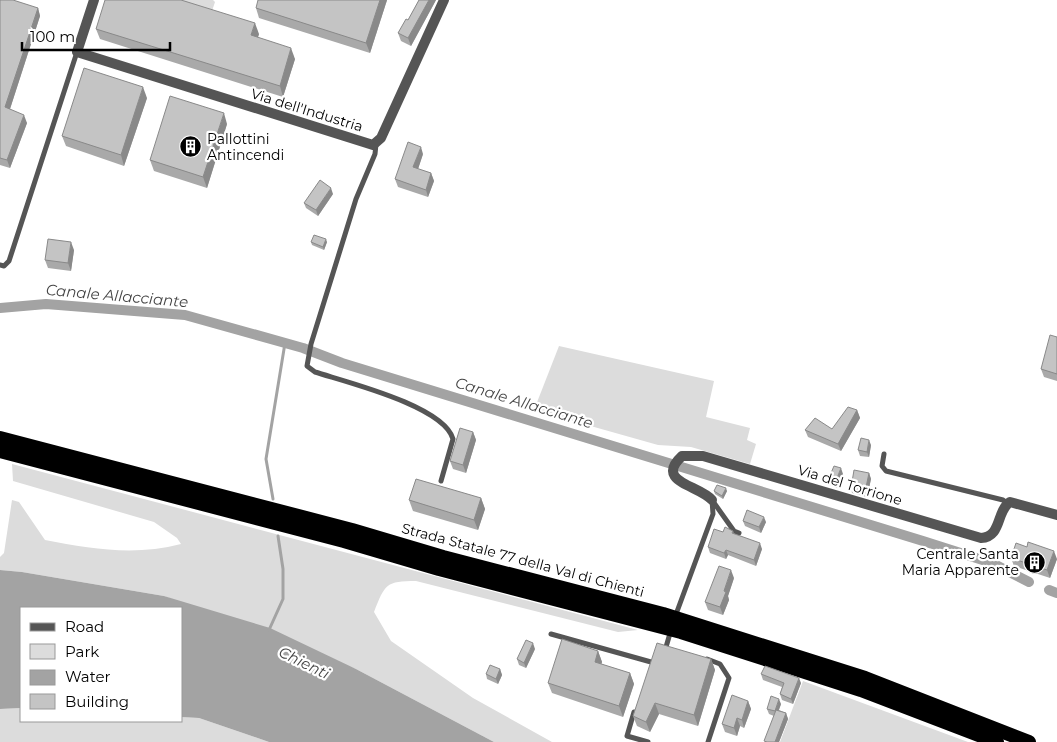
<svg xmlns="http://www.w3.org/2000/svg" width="1057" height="742" viewBox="0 0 1057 742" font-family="Montserrat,sans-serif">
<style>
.green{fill:#dcdcdc}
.water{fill:#a3a3a3}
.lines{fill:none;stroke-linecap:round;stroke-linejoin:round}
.stream{stroke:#a3a3a3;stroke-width:3}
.canal{stroke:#a3a3a3;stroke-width:10}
.service{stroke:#555;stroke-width:5}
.minor{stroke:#555;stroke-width:10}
.trunk{stroke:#000;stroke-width:14}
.wall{fill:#a9a9a9}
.shaded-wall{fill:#898989}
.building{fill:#c4c4c4;stroke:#898989}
.labels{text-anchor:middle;stroke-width:4.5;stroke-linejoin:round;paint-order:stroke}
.street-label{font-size:14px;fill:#000;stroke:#fff}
.poi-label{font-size:14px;fill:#000;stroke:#fff;text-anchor:start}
.water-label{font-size:15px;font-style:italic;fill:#444;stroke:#fff}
</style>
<rect width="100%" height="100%" fill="#fff"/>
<g class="green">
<path d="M159,0h54l2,2 -5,15z"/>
<path d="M559,346l155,35 -8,36 44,11 -3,12 9,4 -6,20 -59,-17 -33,-2 -124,-35z"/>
<path d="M12,464l626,166 -20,2 -202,-51c-30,0 -31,3 -42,31l17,29 82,57 79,44h-58l-138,-73 -192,-73 -142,-24 -22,-2v-13l4,-4 8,-53 7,2 26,38c46,9 90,16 136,4l-4,-6 -23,-16 -141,-41z"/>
<path d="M803,681l165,61h-188z"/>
<path d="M21,708v13h160v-4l18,1 70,24h-269v-33z"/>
</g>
<path class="water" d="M0,570l22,2 142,24 106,32 86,41 138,73h-225l-70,-24 -18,-1v-109h-160v100l-21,1z"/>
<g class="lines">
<g class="stream">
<path d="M273,499l-7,-40 19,-116"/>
<path d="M269,630l14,-31v-30l-5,-33"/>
</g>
<g class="canal">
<path d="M0,308l46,-4 139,11 118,33 39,15 581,178 69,22 37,19"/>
<path d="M1049,590l8,3"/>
</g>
<g class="service">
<path d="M376,144l-1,10 -19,45 -45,145 -4,22 8,6c31,10 129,34 138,67l-12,42"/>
<path d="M0,265l4,1 5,-5 68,-209"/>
<path d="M884,454l-2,12 4,5 117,29 4,3"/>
<path d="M712,500l22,31 5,2"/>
<path d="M675,617l38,-103 -1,-14"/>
<path d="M551,634l100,28"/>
<path d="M666,647l5,-17"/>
<path d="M707,659l13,5 9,14 -21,64"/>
<path d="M634,712l-7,24 21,6"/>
</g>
<g class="minor">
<path d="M94,0l-17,52 296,93 8,-7 63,-138"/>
<path d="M712,500c-13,-15 -58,-18 -30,-44h21l278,82c21,-1 15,-27 29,-36l47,13"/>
</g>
<g class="trunk">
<path d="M0,438l352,92 91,27 220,57 202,64 164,64"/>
<path d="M0,451l344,90 95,28 242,63 180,58 136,52"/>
</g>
</g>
<g class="wall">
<path d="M0,0l38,8 2,8 -30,93 17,14 -17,45 -10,-3z"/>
<path d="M387,0l-17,53 -111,-35 -3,-10z"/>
<path d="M419,0h17l-25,46 -10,-5 -3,-8 10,-13z"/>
<path d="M96,29l163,5 -1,3 37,22 -12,38 -183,-58z"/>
<path d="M147,98l-23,68 -58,-20 -4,-10z"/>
<path d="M227,124l-20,64 -53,-17 -4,-11z"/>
<path d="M423,154l-5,15 13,4 3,8 -6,16 -30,-10 -3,-8z"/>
<path d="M333,194l-15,22 -12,-8 -2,-5z"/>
<path d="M311,242h16l-3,8 -12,-5z"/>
<path d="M74,250l-3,21 -23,-3 -3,-8z"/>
<path d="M1057,337v44l-13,-4 -3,-8z"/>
<path d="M857,410l3,8 -19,33 -33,-14 -3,-7 27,-1z"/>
<path d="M473,432l3,8 -10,33 -13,-4 -3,-8z"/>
<path d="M871,445l-2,12 -9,-1 -2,-6z"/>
<path d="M869,473l2,6 -4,18 -15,-4 -1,-5z"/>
<path d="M843,474l-6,14 -7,-3 -2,-5z"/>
<path d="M714,491h13l-4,8 -8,-5z"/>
<path d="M481,498l4,11 -7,21 -65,-19 -4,-11z"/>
<path d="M743,521l23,1 -5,11 -16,-7z"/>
<path d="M733,531l1,3 28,15 -6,17 -28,-11 -2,4 -16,-6 -2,-6 15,-15z"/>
<path d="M1011,558l46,1 -7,19 -36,-12z"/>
<path d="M734,578l-6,18 1,4 -6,15 -15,-5 -3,-8z"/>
<path d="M535,649l-9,19 -7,-3 -2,-6z"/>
<path d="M598,651l4,11 -1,2 29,9 4,11 -11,33 -71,-24 -4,-10z"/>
<path d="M711,659l4,11 -17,56 -39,-12 -9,18 -13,-6 -4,-10z"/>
<path d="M500,669l2,6 -4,9 -11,-5 -1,-5z"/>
<path d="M761,674l40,9 -8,21 -11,-4 -2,-6 2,-7 -19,-7z"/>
<path d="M748,701l3,8 -7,19 -4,-2 -3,10 -12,-4 -3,-8z"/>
<path d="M781,704l-2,6 7,3 2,6 -9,23h-14l9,-26 -5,-2 -2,-5z"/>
</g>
<g class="shaded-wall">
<path d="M380,0h7l-17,53 -4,-10z"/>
<path d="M429,0h7l-25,46 -3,-8z"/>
<path d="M38,8l2,8 -32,99 -3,-8z"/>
<path d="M255,23l4,11 -4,12 -4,-11z"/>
<path d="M291,48l4,11 -12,38 -3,-11z"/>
<path d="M143,87l4,11 -23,68 -3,-11z"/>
<path d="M224,113l3,11 -20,64 -4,-11z"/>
<path d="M24,115l3,8 -17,45 -3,-8z"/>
<path d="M421,147l2,7 -7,21 -3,-8z"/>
<path d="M431,173l3,8 -6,16 -2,-7z"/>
<path d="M331,188l2,6 -15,22 -2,-6z"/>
<path d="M326,239l1,3 -3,8 -1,-3z"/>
<path d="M71,242l3,8 -3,21 -3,-8z"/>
<path d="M857,410l3,8 -19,33 -3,-7z"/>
<path d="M473,432l3,8 -10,33 -3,-8z"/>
<path d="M869,440l2,5 -2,12 -2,-5z"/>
<path d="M841,468l2,6 -6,14 -2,-5z"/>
<path d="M869,473l2,6 -4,18 -2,-5z"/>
<path d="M726,488l1,3 -4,8 -1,-3z"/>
<path d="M481,498l4,11 -7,21 -4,-10z"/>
<path d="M764,517l2,5 -5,11 -2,-6z"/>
<path d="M760,543l2,6 -6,17 -2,-6z"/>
<path d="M726,550l2,5 -2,4 -2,-6z"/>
<path d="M1054,551l3,8 -7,19 -3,-8z"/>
<path d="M731,570l3,8 -6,18 1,4 -6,15 -3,-8 4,-16z"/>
<path d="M533,643l2,6 -9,19 -2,-5z"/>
<path d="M598,651l4,11 -3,10 -4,-10z"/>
<path d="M711,659l4,11 -17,56 -4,-11z"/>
<path d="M500,669l2,6 -4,9 -2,-5z"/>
<path d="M630,673l4,11 -11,33 -4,-11z"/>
<path d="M799,678l2,5 -8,21 -2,-5z"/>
<path d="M779,699l2,5 -5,13 -1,-6z"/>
<path d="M748,701l3,8 -7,19 -2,-8z"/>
<path d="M655,703l4,11 -9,18 -4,-10z"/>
<path d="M786,713l2,6 -9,23h-4z"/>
<path d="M737,718l3,8 -3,10 -3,-8z"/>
</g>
<g class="building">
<path d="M0,0h13l25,8 -33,99 19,8 -17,45 -7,-2z"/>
<path d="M105,0h76l74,23 -4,12 40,13 -11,38 -184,-57z"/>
<path d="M258,0h122l-14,43 -110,-35z"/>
<path d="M419,0h10l-21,38 -10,-5 8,-14 2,1z"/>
<path d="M84,68l59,19 -22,68 -59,-19z"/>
<path d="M170,96l54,17 -21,64 -53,-17z"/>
<path d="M408,142l13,5 -8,20 18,6 -5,17 -31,-11z"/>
<path d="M320,180l11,8 -15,22 -12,-7z"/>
<path d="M314,235l12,4 -3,8 -12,-5z"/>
<path d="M48,239l23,3 -3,21 -23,-3z"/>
<path d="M1050,335l7,2v37l-16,-5z"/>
<path d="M848,407l9,3 -19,34 -33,-14 10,-12 17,11z"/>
<path d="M460,428l13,4 -10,33 -13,-4z"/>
<path d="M861,438l8,2 -2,12 -9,-2z"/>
<path d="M834,466l7,2 -6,15 -7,-3z"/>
<path d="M854,470l15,3 -4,19 -14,-4z"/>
<path d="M416,479l65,19 -7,22 -65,-20z"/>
<path d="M717,485l9,3 -4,8 -8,-5z"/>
<path d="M747,510l17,7 -5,10 -16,-6z"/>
<path d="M725,527l8,4 -1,2 28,10 -6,17 -28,-10 -2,3 -16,-6 6,-18 9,3z"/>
<path d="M1028,542l26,9 -7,19 -36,-12 5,-15 11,4z"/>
<path d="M719,566l12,4 -7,21 2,1 -6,15 -15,-5z"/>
<path d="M562,639l36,12 -3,11 35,11 -11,33 -71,-23z"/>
<path d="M526,640l7,3 -9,20 -7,-4z"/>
<path d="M657,643l54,16 -17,56 -39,-12 -9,19 -13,-6z"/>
<path d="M490,665l10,4 -4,10 -10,-5z"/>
<path d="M765,666l34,12 -8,21 -11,-5 4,-11 -23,-9z"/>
<path d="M732,695l16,6 -6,19 -5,-2 -3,10 -12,-4z"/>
<path d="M771,696l8,3 -4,12 -8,-2z"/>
<path d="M776,710l10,3 -11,29h-8l-3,-1z"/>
</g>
<defs>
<symbol id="building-disc" viewBox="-11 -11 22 22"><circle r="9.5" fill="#000" stroke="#fff"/><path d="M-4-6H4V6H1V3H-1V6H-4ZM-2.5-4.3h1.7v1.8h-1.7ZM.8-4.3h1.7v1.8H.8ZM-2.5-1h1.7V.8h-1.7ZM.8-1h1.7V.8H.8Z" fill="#fff"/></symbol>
</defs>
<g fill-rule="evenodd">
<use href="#building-disc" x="178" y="134" width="25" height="25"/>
<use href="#building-disc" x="1022" y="550" width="25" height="25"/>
</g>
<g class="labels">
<g class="street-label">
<text transform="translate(307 110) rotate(17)" y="5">Via dell'Industria</text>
<text transform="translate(850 485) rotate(17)" y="5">Via del Torrione</text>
<text transform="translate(523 560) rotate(15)" y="5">Strada Statale 77 della Val di Chienti</text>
</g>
<g class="poi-label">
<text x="207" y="144">Pallottini<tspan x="207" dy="16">Antincendi</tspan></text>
<text x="1019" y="559" text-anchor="end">Centrale Santa<tspan x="1019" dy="16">Maria Apparente</tspan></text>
</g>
<g class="water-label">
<text transform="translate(117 296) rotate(5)" y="5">Canale Allacciante</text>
<text transform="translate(524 403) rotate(17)" y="5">Canale Allacciante</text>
<text transform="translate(304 663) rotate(26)" y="5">Chienti</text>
</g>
</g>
<rect x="20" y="607" width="162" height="115" fill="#ffffff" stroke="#999999"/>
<rect x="30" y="623" width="25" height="8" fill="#555555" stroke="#999999"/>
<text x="65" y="632" font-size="15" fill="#000000">Road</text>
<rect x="30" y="644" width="25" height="15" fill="#dcdcdc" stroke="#999999"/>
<text x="65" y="657" font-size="15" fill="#000000">Park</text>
<rect x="30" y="670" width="25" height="15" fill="#a3a3a3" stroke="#999999"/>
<text x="65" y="682" font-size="15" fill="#000000">Water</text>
<rect x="30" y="694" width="25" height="15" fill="#c4c4c4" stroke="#999999"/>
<text x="65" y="707" font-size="15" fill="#000000">Building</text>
<path d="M22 42v8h148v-8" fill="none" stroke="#000000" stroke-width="2.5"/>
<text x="30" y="42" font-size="15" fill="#000000" stroke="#ffffff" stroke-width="4" paint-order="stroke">100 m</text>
</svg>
